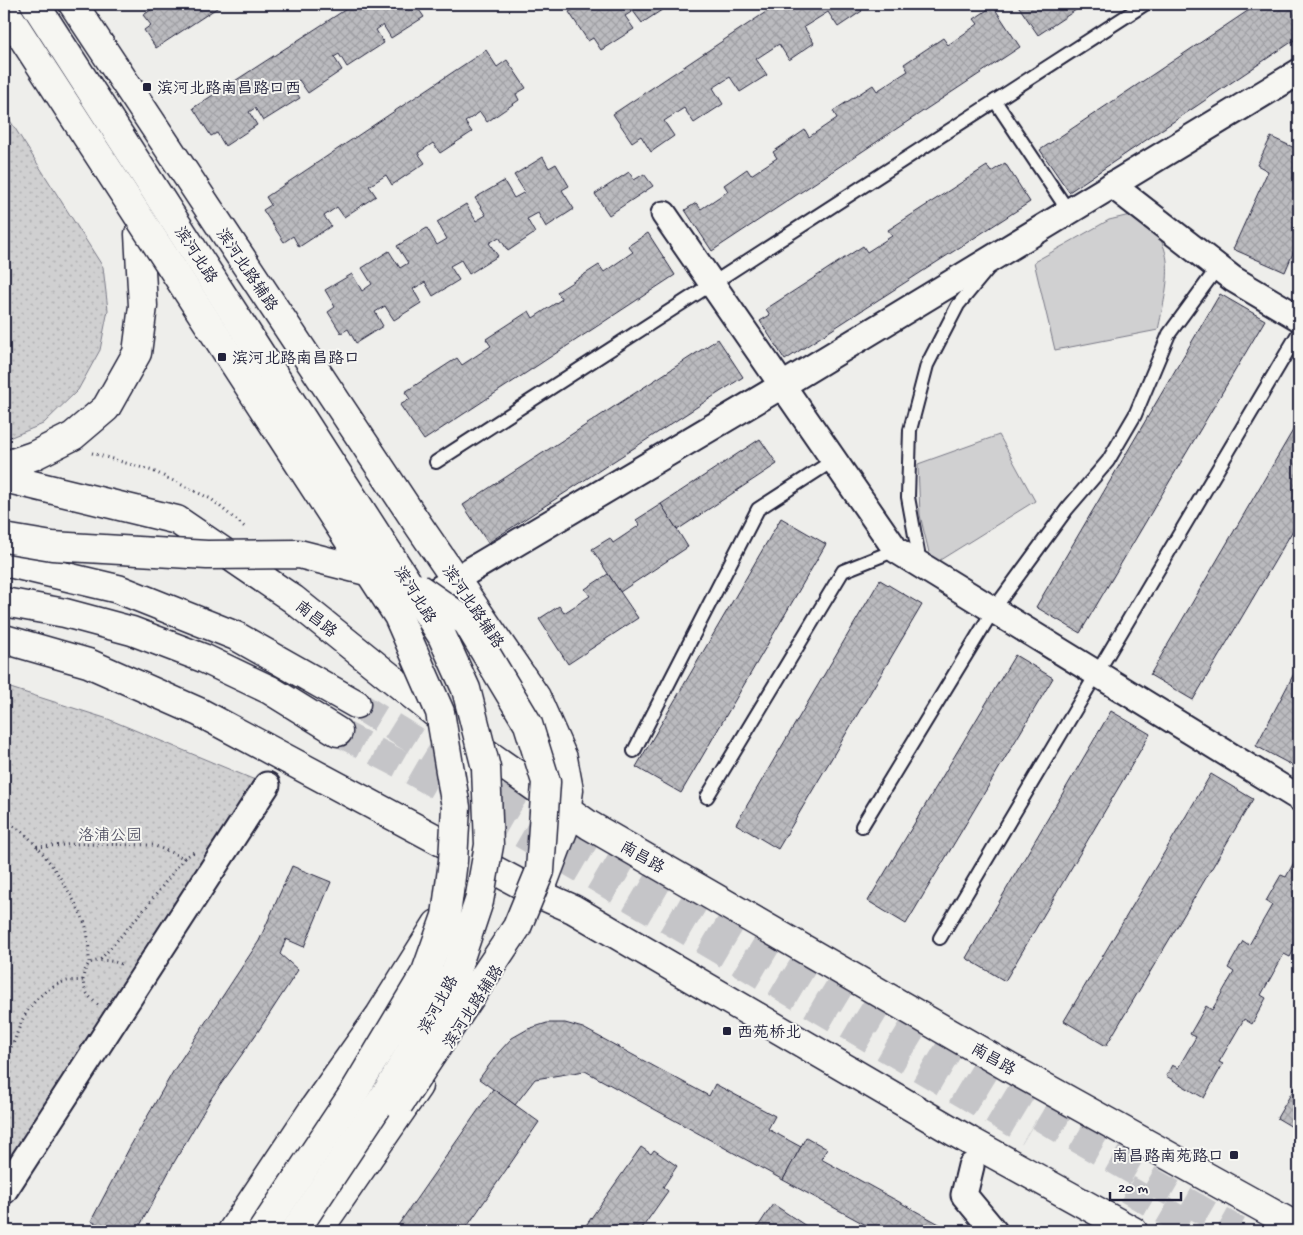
<svg xmlns="http://www.w3.org/2000/svg" width="1303" height="1235" viewBox="0 0 1303 1235" font-family="'Gochi Hand','LXGW WenKai TC',sans-serif">
<style>
.grass{fill:#d0d0d1;stroke:#797986}
.park{fill:url(#park-dots);stroke:#797986}
.building{fill:url(#building-cross-hatch);stroke:#22223b}
.lines{fill:none;stroke-linecap:round;stroke-linejoin:round}
.highway-tunnel{stroke:#c5c5c8;stroke-width:28;stroke-dasharray:28 14;stroke-linecap:butt}
.lane-casing{stroke:#22223b;stroke-width:16}
.street-casing{stroke:#22223b;stroke-width:29}
.secondary-casing{stroke:#22223b;stroke-width:31}
.primary-casing{stroke:#22223b;stroke-width:31}
.highway-casing{stroke:#22223b;stroke-width:31}
.path{stroke:#22223b;stroke-width:3;stroke-dasharray:1 4;stroke-linecap:butt}
.lane{stroke:#f6f6f2;stroke-width:12}
.street{stroke:#f6f6f2;stroke-width:25}
.secondary{stroke:#f6f6f2;stroke-width:28}
.primary{stroke:#f6f6f2;stroke-width:28}
.highway{stroke:#f6f6f2;stroke-width:28}
.secondary-bridge-casing{stroke:#22223b;stroke-width:31;stroke-linecap:butt}
.secondary-bridge{stroke:#f6f6f2;stroke-width:28}
.poi-dot{fill:#22223b;stroke:#f6f6f2;stroke-width:2}
.labels{text-anchor:middle;stroke-width:4;stroke-linejoin:round;paint-order:stroke}
.poi-label{font-size:16px;fill:#22223b;stroke:#f6f6f2;text-anchor:start}
.street-label{font-size:16px;fill:#22223b;stroke:#f6f6f2}
.park-label{font-size:16px;fill:#565668;stroke:#f6f6f2}
</style>
<defs>
<pattern id="park-dots" width="8" height="8" patternUnits="userSpaceOnUse" patternTransform="scale(1.25)"><rect width="8" height="8" fill="#d0d0d1"/><path d="M2 2h.1M6 6h.1" fill="none" stroke="#b2b2b4" stroke-width="1.8" stroke-linecap="round"/></pattern>
<pattern id="building-cross-hatch" width="8" height="8" patternUnits="userSpaceOnUse" patternTransform="scale(1.25)"><rect width="8" height="8" fill="#bbbbbf"/><path d="M0 0l8 8M0 8l8-8" fill="none" stroke="#a0a0a5"/></pattern>
</defs>
<rect width="100%" height="100%" fill="#eeeeeb"/>
<filter id="ink" filterUnits="userSpaceOnUse"><feTurbulence type="fractalNoise" baseFrequency=".02" numOctaves="2"/><feDisplacementMap in="SourceGraphic" scale="10" xChannelSelector="R" yChannelSelector="G"/><feConvolveMatrix kernelMatrix="1 2 1 2 8 2 1 2 1" color-interpolation-filters="sRGB"/></filter>
<g filter="url(#ink)">
<g class="grass">
<path d="M1130,215c53,21 37,71 28,115l-103,20 -21,-88 75,-42z"/>
<path d="M999,435l36,66 -103,64 -12,-50 -2,-51z"/>
</g>
<g class="park">
<path d="M4,111l99,156 5,43 -8,40 -22,40 -35,34 -39,16z"/>
<path d="M4,686l104,33 159,66 -263,406z"/>
</g>
<g class="building">
<path d="M160,4h63l-67,44 -12,-18 7,-5 -8,-10z"/>
<path d="M354,4h62h-1l9,13 -33,21 -8,-13 -7,5 8,13 -37,24 -8,-13 -5,3 8,13 -34,23 -9,-13 -8,5 9,13 -37,23 -8,-13 -6,4 8,13 -32,21 -8,-13 -6,3 -18,-28z"/>
<path d="M581,4h90l-29,19 -9,-12 -8,5 9,13 -33,21 -8,-12 -5,3 -19,-29z"/>
<path d="M778,4h79l5,7 -24,16 -10,-15 -24,15 10,16 -25,17 -10,-16 -23,15 11,16 -27,17 -10,-15 -17,11 10,16 -29,19 -10,-15 -20,13 10,15 -23,16 -10,-16 -9,6 -19,-28z"/>
<path d="M1017,4h68l-47,31z"/>
<path d="M1258,4h41v33l-230,155 -29,-42z"/>
<path d="M993,6l27,41 -308,204 -27,-41 11,-7 5,6 27,-18 -4,-6 23,-16 4,6 26,-17 -4,-6 32,-22 4,7 28,-19 -4,-7 40,-26 4,6 31,-20 -4,-7 39,-26 5,7 30,-21 -4,-5z"/>
<path d="M486,50l11,17 10,-7 19,28 -10,6 3,6 -32,22 -7,-10 -15,10 7,10 -32,21 -7,-10 -15,10 7,10 -33,22 -6,-10 -17,11 7,10 -32,21 -7,-10 -13,9 7,10 -32,21 -6,-11 -9,6 -21,-32 8,-5 -5,-8z"/>
<path d="M1271,137l28,13v89l-14,33 -52,-23 35,-78 -11,-6z"/>
<path d="M543,157l6,11 7,-4 13,22 -7,4 12,19 -28,18 -8,-14 -11,6 8,14 -27,18 -9,-14 -10,6 9,13 -29,18 -8,-14 -11,6 9,14 -26,16 -8,-14 -12,7 8,14 -27,17 -9,-14 -10,6 8,14 -27,17 -8,-14 -7,4 -13,-21 7,-5 -10,-17 27,-16 10,17 10,-7 -10,-16 27,-17 11,17 8,-5 -11,-17 30,-18 10,17 10,-6 -10,-17 29,-18 10,17 10,-6 -11,-17 29,-17 10,17 11,-6 -11,-17z"/>
<path d="M1005,163l25,39 -245,158 -25,-39 10,-6 -4,-6 97,-63 4,6 25,-16 -4,-6 99,-64 4,6z"/>
<path d="M629,172l5,8 10,-6 9,12 -44,29 -14,-21z"/>
<path d="M648,233l27,42 -251,165 -24,-35 10,-6 -5,-7 52,-34 5,7 29,-19 -5,-7 43,-28 4,7 29,-19 -5,-7 42,-27 5,7 29,-20 -5,-6z"/>
<path d="M1220,294l45,26 -185,313 -44,-26z"/>
<path d="M718,339l25,38 -255,166 -25,-38z"/>
<path d="M1299,420v100l-106,180 -43,-25z"/>
<path d="M760,439l17,25 -100,66 -16,-26z"/>
<path d="M661,504l27,43 -68,45 -28,-43 18,-11 3,5 27,-18 -4,-5z"/>
<path d="M781,518l45,26 -145,249 -45,-26z"/>
<path d="M608,574l30,44 -70,46 -29,-45 20,-13 5,7 26,-17 -5,-7z"/>
<path d="M880,580l42,25 -144,244 -42,-25z"/>
<path d="M1015,655l38,23 -147,246 -38,-23z"/>
<path d="M1299,664v105l-43,-23z"/>
<path d="M1111,711l39,23 -145,247 -39,-23z"/>
<path d="M1211,774l42,25 -147,247 -42,-25z"/>
<path d="M1299,853v87l-9,17 -6,-3 -23,41 5,3 -14,26 -8,-5 -25,43 4,2 -19,34 -38,-22 6,-11 6,3 18,-31 -6,-3 16,-28 6,4 22,-38 -6,-4 15,-27 6,4 23,-40 -6,-4 15,-26 5,2z"/>
<path d="M292,866l39,16 -27,65 -18,-8 -6,15 18,16 -39,60 -47,67 -40,69 -35,65h-26l-20,-10 40,-76 43,-75 85,-129z"/>
<path d="M547,1023h18l18,5 126,68 6,-12 60,32 -7,13 33,18 -18,33 -198,-109 -50,8 -20,26 -36,-26 20,-27 13,-14 16,-9z"/>
<path d="M1299,1080v51l-22,-13z"/>
<path d="M493,1089l46,33 -75,109h-70z"/>
<path d="M806,1137l21,12 -6,10 131,72h-75l-94,-51z"/>
<path d="M641,1147l10,7 3,-4 23,16 -14,21 5,4 -28,40h-58z"/>
<path d="M773,1204l36,24 -2,3h-52z"/>
</g>
<g class="lines">
<g class="highway-tunnel">
<path d="M356,704l198,123 145,83 353,214 186,107"/>
<path d="M338,732l62,32 146,84 483,284"/>
<path d="M1127,1189l72,42"/>
</g>
<defs>
<g id="lane">
<path d="M995,101l74,111"/>
<path d="M436,462l709,-458"/>
<path d="M920,563l-12,-66 2,-67 17,-65 31,-60 29,-35"/>
<path d="M634,751l124,-242 76,-49"/>
<path d="M707,797l136,-226 53,-21"/>
<path d="M862,826l132,-217 73,-100 41,-48 27,-46 34,-81 49,-67"/>
<path d="M940,938l359,-606"/>
</g>
<g id="street">
<path d="M1112,185l121,94 66,39"/>
<path d="M664,214l232,336 403,248"/>
<path d="M412,605l371,-220 516,-313"/>
<path d="M971,1166l-7,29 30,36"/>
<path d="M4,1191l263,-406"/>
</g>
<g id="secondary">
<path d="M73,4l346,522 117,171 27,61 6,32 -5,38 -22,58"/>
<path d="M4,466l29,-10 40,-20 33,-28 31,-55 6,-47 -4,-72"/>
<path d="M462,877l7,-20 3,-114 -5,-13"/>
<path d="M232,1231l82,-123 66,-93 57,-91"/>
<path d="M318,1231l100,-145"/>
</g>
<g id="primary">
<path d="M4,478l173,42 116,79 179,144 117,82 421,243 289,160"/>
<path d="M4,639l84,24 111,49 340,182 34,15 397,232 163,90"/>
</g>
<g id="highway">
<path d="M4,562l114,27 118,47 120,68"/>
<path d="M4,602l61,11 67,18 71,27 67,32 68,42"/>
</g>
</defs>
<use href="#lane" class="lane-casing"/>
<use href="#street" class="street-casing"/>
<use href="#secondary" class="secondary-casing"/>
<use href="#primary" class="primary-casing"/>
<use href="#highway" class="highway-casing"/>
<g class="path">
<path d="M92,453l61,18 58,28 36,30"/>
<path d="M4,824c26,-2 71,75 80,97 5,13 5,29 5,42"/>
<path d="M37,847l40,-3 76,1 31,13 -36,47 -48,55"/>
<path d="M184,858l10,-6"/>
<path d="M83,980l1,-8 5,-9c12,-4 21,-3 32,1"/>
<path d="M4,1054c11,-9 10,-14 15,-26 6,-19 27,-43 48,-47 5,-1 11,0 16,-1 1,12 6,17 15,25"/>
<path d="M4,1058l4,3 1,10 -5,10"/>
</g>
<use href="#lane" class="lane"/>
<use href="#street" class="street"/>
<use href="#secondary" class="secondary"/>
<use href="#primary" class="primary"/>
<use href="#highway" class="highway"/>
<defs>
<g id="secondary-bridge">
<path d="M35,4l407,632 24,53 20,79 3,77 -10,56 -24,72 -66,116 -94,142"/>
<path d="M4,9l394,607 42,96 16,95 -3,54 -7,55 -20,56 -73,122 -91,137"/>
<path d="M4,538l48,8 155,9 92,-1 79,20"/>
<path d="M399,1104l118,-177 23,-56 6,-89 -18,-58 -61,-102 -49,-34"/>
</g>
</defs>
<use href="#secondary-bridge" class="secondary-bridge-casing"/>
<use href="#secondary-bridge" class="secondary-bridge"/>
</g>
</g>
<g class="poi-dot">
<rect x="142" y="82" width="10" height="10" rx="2.5"/>
<rect x="217" y="352" width="10" height="10" rx="2.5"/>
<rect x="722" y="1026" width="10" height="10" rx="2.5"/>
<rect x="1229" y="1150" width="10" height="10" rx="2.5"/>
</g>
<g class="labels">
<g class="poi-label">
<text x="157" y="93">滨河北路南昌路口西</text>
<text x="232" y="363">滨河北路南昌路口</text>
<text x="737" y="1037">西苑桥北</text>
<text x="1224" y="1161" text-anchor="end">南昌路南苑路口</text>
</g>
<g class="street-label">
<text transform="translate(197 254) rotate(57)" y="6">滨河北路</text>
<text transform="translate(248 269) rotate(56)" y="6">滨河北路辅路</text>
<text transform="translate(416 594) rotate(58)" y="6">滨河北路</text>
<text transform="translate(474 606) rotate(56)" y="6">滨河北路辅路</text>
<text transform="translate(317 618) rotate(39)" y="6">南昌路</text>
<text transform="translate(643 856) rotate(30)" y="6">南昌路</text>
<text transform="translate(437 1004) rotate(-61)" y="6">滨河北路</text>
<text transform="translate(472 1006) rotate(-57)" y="6">滨河北路辅路</text>
<text transform="translate(994 1058) rotate(30)" y="6">南昌路</text>
</g>
<g class="park-label">
<text x="110" y="840">洛浦公园</text>
</g>
</g>
<rect width="1303" height="1235" fill="none" stroke="#f6f6f2" stroke-width="20"/>
<rect x="10" y="10" width="1283" height="1215" fill="none" stroke="#22223b" stroke-width="2" filter="url(#ink)"/>
<path d="M1110 1192v8h71v-8" fill="none" stroke="#22223b" stroke-width="2.5"/>
<text x="1118" y="1192" font-size="15" fill="#22223b" stroke="#f6f6f2" stroke-width="4" paint-order="stroke">20 m</text>
</svg>
